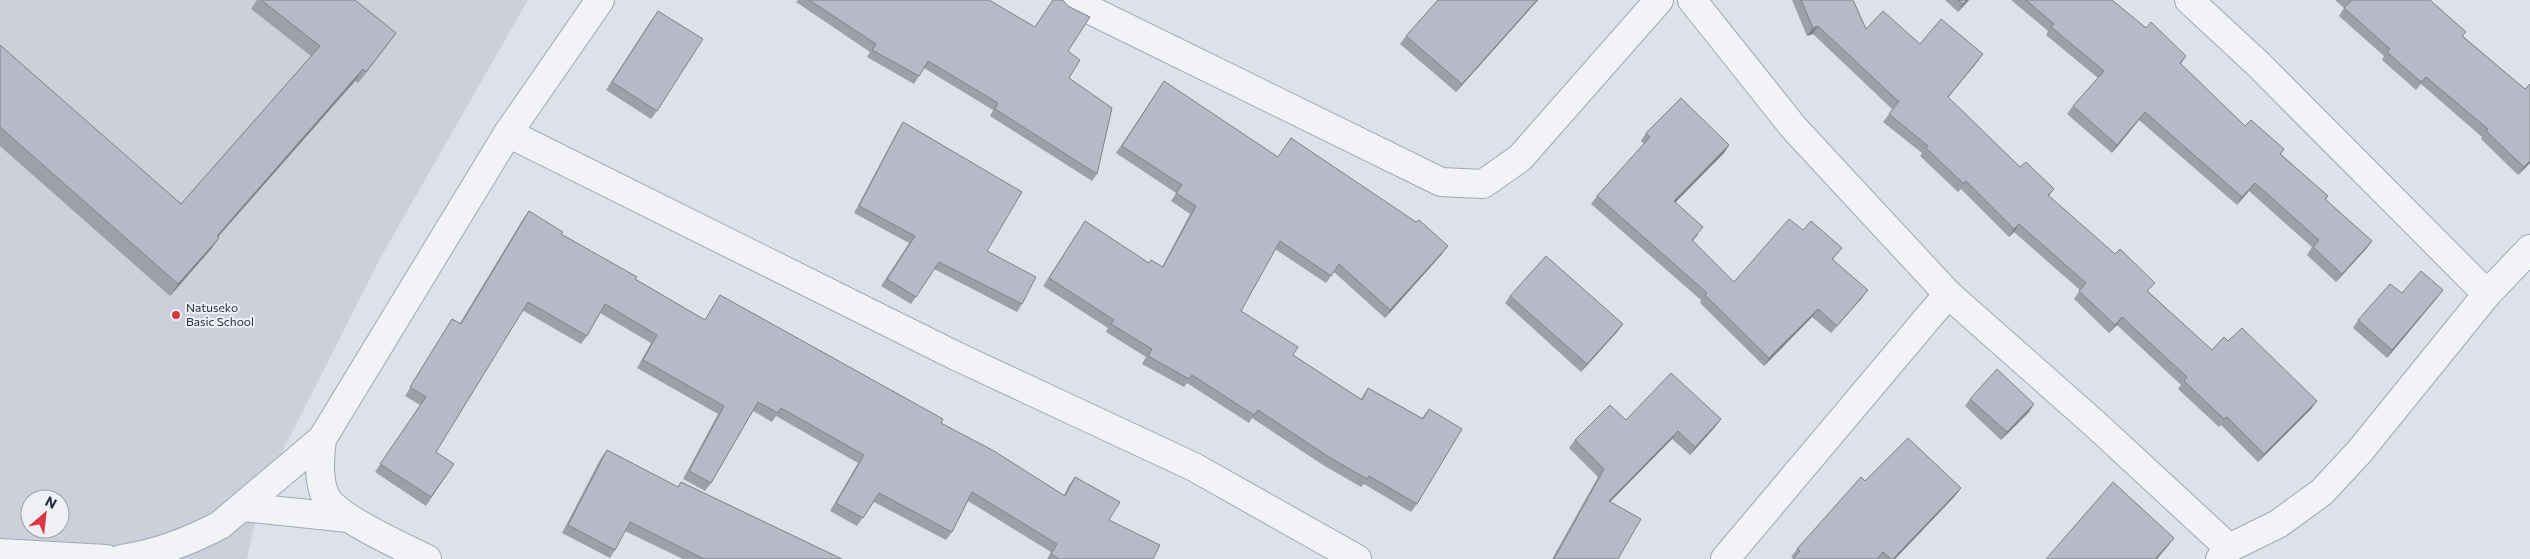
<svg xmlns="http://www.w3.org/2000/svg" width="2530" height="559" viewBox="0 0 2530 559" font-family="Commissioner,sans-serif">
<style>
.built{fill:#ccd0db;fill-rule:evenodd}
.lines{fill:none;stroke-linecap:round;stroke-linejoin:round}
.minor-casing{stroke:#a3a7b3;stroke-width:30}
.minor{stroke:#f1f3f7;stroke-width:28}
.wall{fill:#9ca0aa}
.shaded-wall{fill:#7f828b}
.building{fill:#b5bac6;stroke:#7f828b}
.poi-dot{fill:#da3740;stroke:#eef0f6;stroke-width:2}
.labels{text-anchor:middle;stroke-width:4;stroke-linejoin:round;paint-order:stroke}
.poi-label{font-size:12px;fill:#262d41;stroke:#eef0f6;text-anchor:start}
</style>
<rect width="100%" height="100%" fill="#dee1e9"/>
<path class="built" d="M0,0h528l-145,253 -110,217 -19,57 -7,32h-247zM30,499h30v30h-30z"/>
<g class="lines">
<defs>
<g id="minor">
<path d="M1070,0l371,182 42,2 37,-26 139,-158"/>
<path d="M1692,0l102,128 154,166 147,130 134,124"/>
<path d="M2189,0l69,64 229,230"/>
<path d="M508,133l448,223 238,111 163,92"/>
<path d="M322,439c-2,18 -4,36 2,54 8,24 80,54 103,66"/>
<path d="M242,507l106,11"/>
<path d="M0,553l106,6"/>
<path d="M121,559c34,-5 69,-18 99,-34l102,-86 186,-306 92,-133"/>
<path d="M1725,559l223,-265"/>
<path d="M2220,559l9,-11 49,-24 44,-32 38,-41 127,-157 43,-45"/>
</g>
</defs>
<use href="#minor" class="minor-casing"/>
<use href="#minor" class="minor"/>
</g>
<g class="wall">
<path d="M257,0h98l41,33 -8,11 -30,39 -3,-2 -137,156 1,1 -8,11 -41,47 -170,-150v-101l181,159 130,-148 -60,-47z"/>
<path d="M798,0h191l79,51 1,27 28,96 -5,7 -102,-65 3,-6 -69,-42 -10,16 -47,-27 3,-5 -74,-50z"/>
<path d="M1438,0h100l-82,92 -56,-48 6,-8z"/>
<path d="M1792,0h61l13,29 112,32 -30,36 72,70 34,22 -5,7 100,96 63,58 16,-9 89,60 -6,8 -53,53 -37,-37 -2,2 -41,-38 3,-4 -64,-60 -8,8 -35,-34 6,-9 -66,-58 -5,5 -48,-48 -3,3 -38,-36 2,-3 -39,-31 10,-13h-1l-79,-75 -6,2z"/>
<path d="M1945,0h24l-11,12z"/>
<path d="M2011,0h101l34,28 40,28 -5,8 64,62 39,23 -3,5 47,42 -2,4 46,41 -6,8 -30,33 -29,-27 5,-8 -63,-56 -12,14 -98,-85 -27,33 -45,-39 6,-8 25,-28 -52,-43 2,-4z"/>
<path d="M2335,0h95l33,36 62,53 5,-5v79l-12,12 -37,-36 1,-2 -61,-53 -5,6 -34,-30 2,-4 -45,-40 5,-8z"/>
<path d="M652,19l5,92 -6,8 -45,-29z"/>
<path d="M1159,89l119,68 164,97 -57,64 -51,-46 -8,11 -51,-34 -34,62 52,44 68,44 7,-11 54,30 7,-9 -12,95 -6,8 -47,-28 -3,3 -38,-22 -71,-47 -3,5 -62,-40 -3,4 -42,-23 4,-7 -40,-25 2,-4 -65,-42 37,-57 68,34 14,4 28,-53 -19,-13 5,-8 -60,-40z"/>
<path d="M903,122l119,182 -5,8 -83,-43 -23,35 -30,-18 28,-43 -55,-30 44,-83z"/>
<path d="M1646,133l83,12 -5,8 -49,49 23,33 -5,6 41,41 69,-52 39,18 -9,11 29,39 -31,35 -19,-16 -48,49 -64,-63 1,-3 -110,-96 6,-8 47,-52 -3,-3z"/>
<path d="M529,211l32,23 74,45 70,41 15,-25 221,128 123,72 5,-10 6,-8 34,43 44,39h-106l4,-7 -83,-51 -16,31 -6,8 -72,-38 -17,24 -27,-15 28,-48 -82,-47 -4,6 -19,-11 -42,72 -6,8 -22,-12 35,-65 -81,-46 14,-25 -51,-30 -13,23 -6,8 -59,-34 -86,142 18,12 -28,42 -51,-34 45,-67 -15,-9 47,-77 8,4 63,-104z"/>
<path d="M2443,290l-6,8 -50,60 -34,-30 5,-8 44,-27z"/>
<path d="M1510,296l113,28 -6,8 -36,40 -76,-69z"/>
<path d="M1970,399l59,13 -28,28 -36,-34z"/>
<path d="M1721,419l-6,8 -25,28 -18,-16 -62,63 8,57h-66l46,-82 -29,-29 6,-8 51,-20z"/>
<path d="M607,450l71,37 3,-5 161,77h-159l-58,-28 -10,19 -5,8 -48,-25 39,-75z"/>
<path d="M1865,481l96,7 -6,8 -60,63h-102v-1l-2,-1 6,-8z"/>
</g>
<g class="shaded-wall">
<path d="M1537,0h1l-82,92 6,-8z"/>
<path d="M1967,0h2l-11,12 5,-8z"/>
<path d="M1818,26l-5,8 -6,2 6,-8z"/>
<path d="M396,33l-8,11 -30,39 8,-11z"/>
<path d="M1983,54l-5,7 -36,44 6,-8z"/>
<path d="M363,69l-8,12 -146,166 8,-11z"/>
<path d="M2145,112l-6,8 -27,33 5,-8z"/>
<path d="M1729,145l-5,8 -55,56 5,-8z"/>
<path d="M2530,161v2l-12,12 6,-8z"/>
<path d="M2255,183l-6,8 -12,14 5,-8z"/>
<path d="M2019,224l-5,8 -5,5 5,-8z"/>
<path d="M219,238l-8,11 -41,47 8,-12z"/>
<path d="M2372,241l-6,8 -30,33 6,-8z"/>
<path d="M1448,246l-6,8 -57,64 5,-8z"/>
<path d="M1868,290l-6,8 -31,35 6,-7z"/>
<path d="M2443,290l-6,8 -50,60 5,-8z"/>
<path d="M1818,309l-6,8 -48,49 5,-8z"/>
<path d="M2122,317l-5,8 -8,8 6,-8z"/>
<path d="M1623,324l-6,8 -36,40 6,-8z"/>
<path d="M2317,401l-6,8 -53,53 6,-8z"/>
<path d="M2034,404l-5,8 -28,28 6,-8z"/>
<path d="M1721,419l-6,8 -25,28 5,-8z"/>
<path d="M1678,431l-6,8 -69,70 6,-8z"/>
<path d="M1961,488l-6,8 -60,63h-2z"/>
<path d="M2174,538l-6,8 -11,13h-2z"/>
</g>
<g class="building">
<path d="M261,0h94l41,33 -30,39 -3,-3 -146,167 2,2 -41,46 -178,-157v-82l181,159 139,-158z"/>
<path d="M809,0h180l46,27 18,-27h10l5,6 22,11 -22,34 12,9 -11,18 43,30 -15,66 -102,-65 3,-6 -70,-42 -9,15 -47,-26 4,-6z"/>
<path d="M1438,0h99l-75,84 -56,-48z"/>
<path d="M1801,0h52l13,29 17,-18 37,33 21,-25 42,35 -35,43 72,70 6,-5 28,27 -6,6 67,59 5,-5 35,34 -8,8 65,59 12,-13 4,4 14,-13 75,73 -53,53 -37,-37 -3,2 -40,-38 3,-4 -65,-60 -7,8 -36,-34 7,-8 -67,-59 -5,5 -48,-48 -2,3 -38,-36 2,-2 -39,-32 10,-13 -2,-1 1,1 -80,-75 -5,2z"/>
<path d="M1958,0h9l-4,4z"/>
<path d="M2026,0h86l34,28 5,-6 35,34 -6,7 65,63 6,-6 33,29 -4,5 48,42 -3,3 47,42 -30,33 -29,-27 6,-7 -64,-57 -13,14 -97,-85 -28,33 -44,-39 31,-35 -53,-44 3,-3z"/>
<path d="M2350,0h80l36,32 -4,4 63,53 5,-5v77l-6,6 -38,-36 2,-2 -62,-52 -5,5 -34,-30 3,-3 -46,-41 7,-7z"/>
<path d="M658,11l45,28 -46,72 -45,-29z"/>
<path d="M1164,81l114,76 13,-19 125,84 3,-2 29,26 -58,64 -51,-46 -8,12 -51,-35 -39,70 57,36 -5,8 69,45 6,-12 55,31 6,-10 33,20 -45,75 -48,-28 -2,3 -38,-22 -71,-47 -4,5 -62,-40 -3,4 -41,-23 4,-7 -41,-25 3,-4 -65,-42 36,-57 64,42 2,-3 12,7 33,-61 -20,-13 6,-8 -60,-39z"/>
<path d="M1681,98l48,47 -55,56 29,26 -11,13 42,42 55,-63 14,11 8,-9 31,27 -10,11 36,31 -31,36 -19,-17 -49,49 -64,-63 2,-2 -110,-97 53,-59 -4,-4z"/>
<path d="M903,122l119,70 -35,59 49,26 -14,27 -83,-42 -23,35 -29,-18 28,-43 -56,-30z"/>
<path d="M529,211l34,21 -2,2 76,43 -2,2 70,41 15,-25 223,124 -2,4 53,28 71,45 10,-19 45,25 -11,18 51,25 -7,14h-94l-8,-5 6,-10 -85,-52 -20,40 -73,-39 -16,25 -27,-15 28,-48 -83,-47 -3,5 -20,-11 -47,81 -22,-12 35,-65 -81,-46 14,-25 -52,-31 -18,32 -59,-34 -92,150 18,12 -23,33 -51,-33 46,-67 -16,-10 42,-68 9,5z"/>
<path d="M1546,256l77,68 -36,40 -77,-68z"/>
<path d="M2421,271l22,19 -51,60 -34,-30 32,-36 12,9z"/>
<path d="M1997,369l37,35 -27,28 -37,-33z"/>
<path d="M1671,373l50,46 -26,28 -17,-16 -69,70 32,18 -23,40h-64l50,-90 -29,-29 35,-35 16,15z"/>
<path d="M1908,438l53,50 -68,71h-2l-8,-7 -6,7h-84l7,-8 -3,-2 64,-72 4,4z"/>
<path d="M607,450l71,37 3,-5 161,77h-138l-74,-37 -15,28 -47,-25z"/>
<path d="M2113,482l61,56 -19,21h-109z"/>
</g>
<circle class="poi-dot" cx="176" cy="315" r="5"/>
<g class="labels">
<g class="poi-label">
<text x="186" y="312">Natuseko<tspan x="186" dy="14">Basic School</tspan></text>
</g>
</g>
<g transform="translate(45 514) rotate(28)"><circle r="24" fill="#eef0f6" stroke="#9ea2ae"/>
<path d="M0-4L9 19L0 12L-9 19Z" fill="#da3740"/>
<text y="-8" font-size="14" font-weight="bold" text-anchor="middle" fill="#262d41">N</text>
</g>
</svg>
